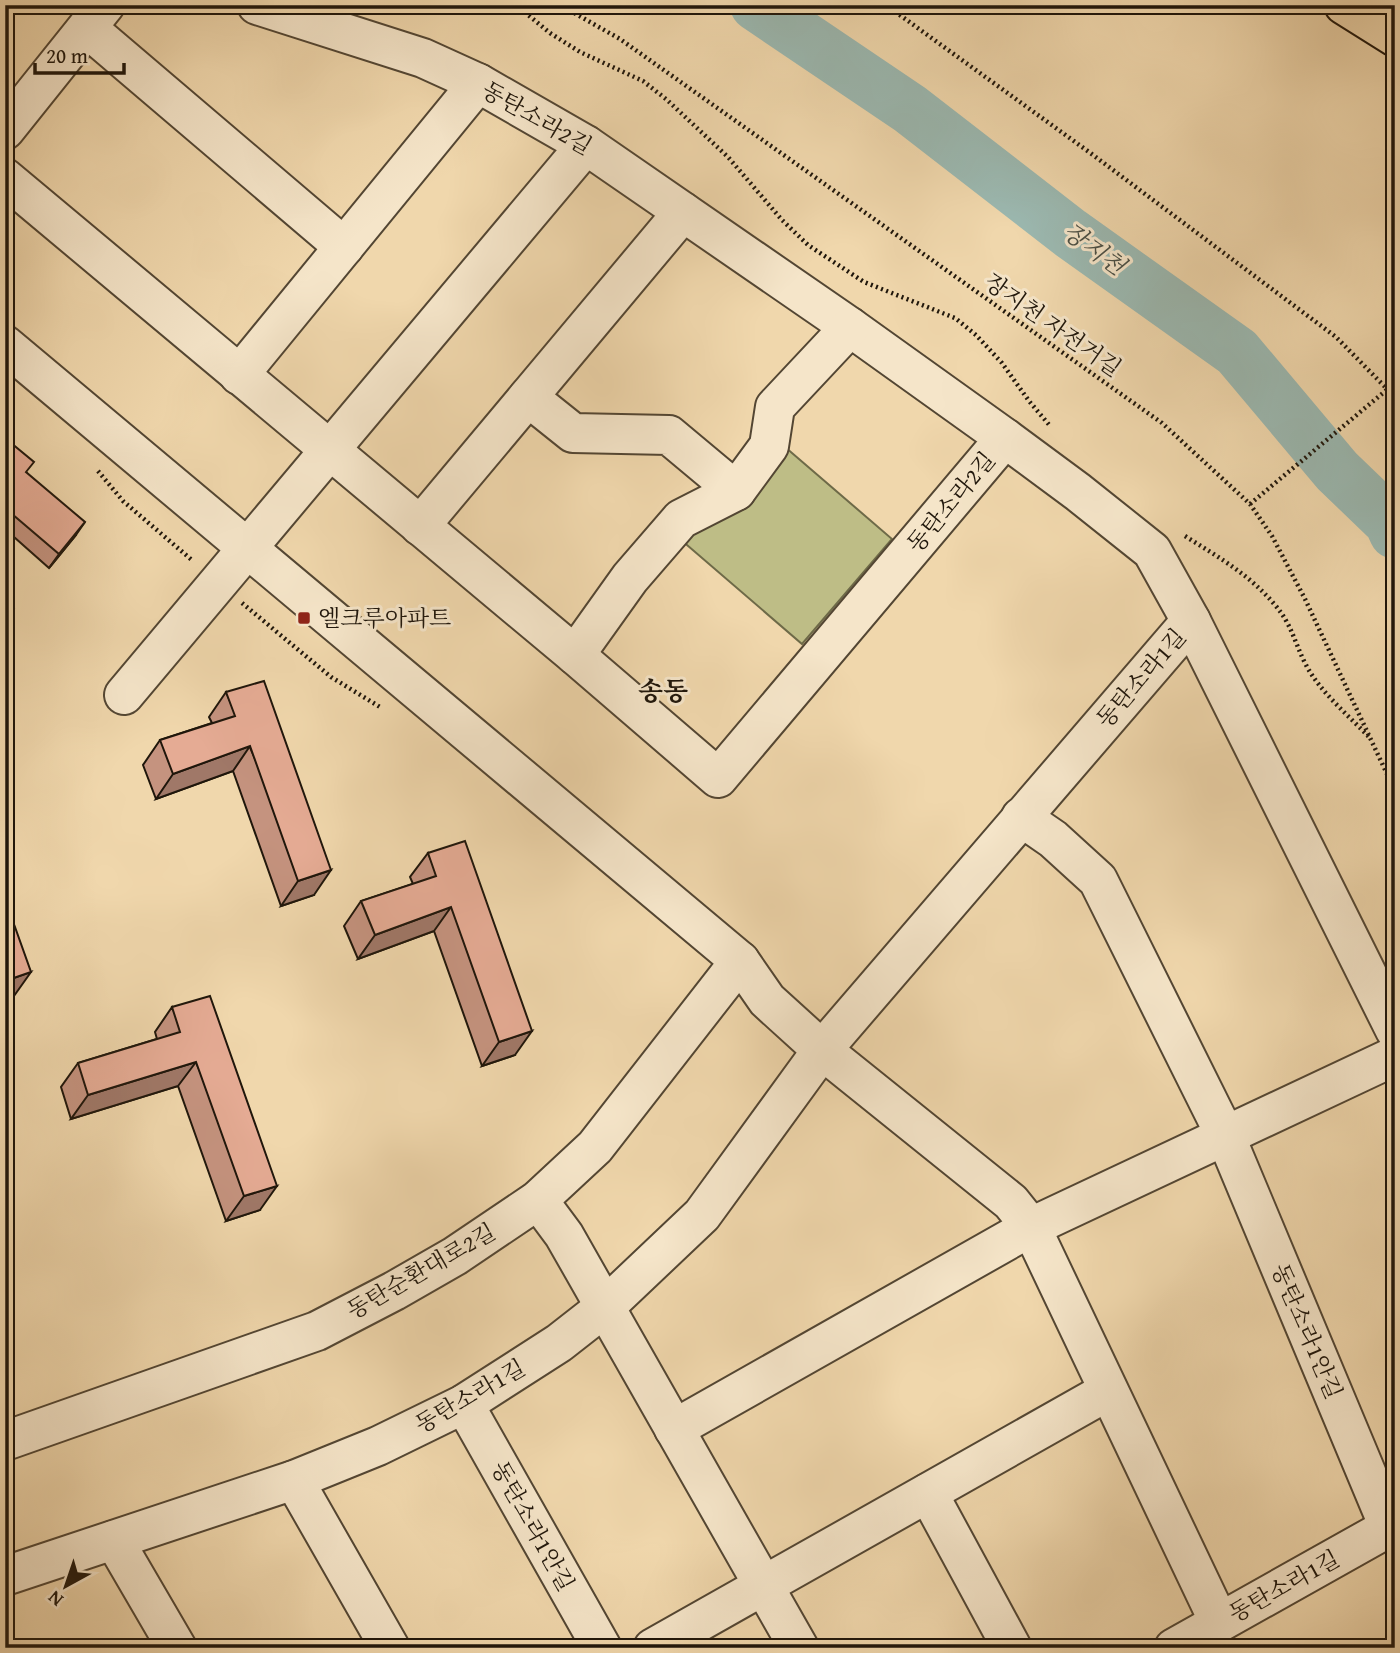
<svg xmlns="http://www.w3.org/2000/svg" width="1400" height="1653" viewBox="0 0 1400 1653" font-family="'Gentium Book Plus','Noto Serif KR',serif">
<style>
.green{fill:#bebd86;stroke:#6e6a48;stroke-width:2}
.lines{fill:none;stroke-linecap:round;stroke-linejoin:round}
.river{stroke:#9bb8b0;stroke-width:52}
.minor-casing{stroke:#534633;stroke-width:42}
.major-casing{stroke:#1f160b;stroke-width:42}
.path{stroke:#1f160b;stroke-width:4.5;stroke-dasharray:2 3.5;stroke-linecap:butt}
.minor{stroke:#f5e5c9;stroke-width:38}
.major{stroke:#f0d7ac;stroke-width:38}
.wall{fill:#c5937f;stroke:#1f160b;stroke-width:2}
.shaded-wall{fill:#a07868;stroke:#1f160b;stroke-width:2}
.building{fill:#e5ab94;stroke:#1f160b;stroke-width:2}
.poi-dot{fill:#8f2418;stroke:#f5e5c9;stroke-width:2.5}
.labels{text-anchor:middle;stroke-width:6;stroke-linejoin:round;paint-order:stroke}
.street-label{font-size:23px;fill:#1f160b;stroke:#f5e5c9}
.poi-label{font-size:23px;fill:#1f160b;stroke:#f5e5c9;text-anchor:start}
.water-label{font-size:24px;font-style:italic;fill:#4a4f45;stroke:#f5e5c9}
.quarter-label{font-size:26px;font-weight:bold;fill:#1f160b;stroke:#f5e5c9}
</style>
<rect width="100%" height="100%" fill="#f0d7ac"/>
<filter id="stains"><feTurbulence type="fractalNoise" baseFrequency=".00286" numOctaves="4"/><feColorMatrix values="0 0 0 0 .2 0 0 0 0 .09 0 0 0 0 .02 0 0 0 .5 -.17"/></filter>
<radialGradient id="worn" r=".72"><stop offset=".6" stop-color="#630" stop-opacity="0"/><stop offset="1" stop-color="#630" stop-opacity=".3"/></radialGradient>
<path class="green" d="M785,447l107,92 -90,105 -122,-105z"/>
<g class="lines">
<path class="river" d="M756,5l154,104 160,124 167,119 100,119 53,51 5,11"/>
<defs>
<g id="minor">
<path d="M87,28l257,219"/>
<path d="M5,130l100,-125"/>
<path d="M5,178l570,477 143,123 287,-340 -155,-111 -264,-182 -108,-62 -55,-25 -166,-53"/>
<path d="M5,345l735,616 27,39 55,50 189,152 20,25 188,395"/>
<path d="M239,375l239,-292"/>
<path d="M528,397l45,36 96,2 67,56"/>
<path d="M1005,438l73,54 74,59 39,70"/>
<path d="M420,526l263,-314"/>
<path d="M575,655l55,-77 51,-59 55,-28 33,-45 6,-39 75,-80"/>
<path d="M124,695l462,-550"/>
<path d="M1021,817l32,22 45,41 127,255 164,392"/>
<path d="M538,1200l26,35 235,413"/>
<path d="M464,1404l138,244"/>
<path d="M674,1429l357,-202 364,-171"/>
<path d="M5,1441l312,-110 77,-40 61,-35 83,-56 57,-53 145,-186"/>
<path d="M294,1480l96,168"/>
<path d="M928,1493l84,155"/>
<path d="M114,1540l63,108"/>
<path d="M5,1576l289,-96 84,-34 86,-42 95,-61 46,-36 97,-92 120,-165 369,-429 204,409"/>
<path d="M653,1648l455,-257"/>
<path d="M1174,1648l221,-124"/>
</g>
<path id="major" d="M1344,5l51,32"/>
</defs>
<use href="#minor" class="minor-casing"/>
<use href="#major" class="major-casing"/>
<g class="path">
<path d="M516,5l34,28 30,19 63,29 23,18 62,58 54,63 26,25 56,37 91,36 21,17 26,28 27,38 22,26"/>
<path d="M560,5l60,34 542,384 88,81 22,32 33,63 90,192"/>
<path d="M886,5l203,147 247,185 59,60"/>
<path d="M98,471l25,30 70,60"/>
<path d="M1250,504l139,-116"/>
<path d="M1185,536c33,21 64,38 90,69 17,20 19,36 30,58 14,28 42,51 64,74"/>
<path d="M242,603l89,74 49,30"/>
</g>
<use href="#minor" class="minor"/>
<use href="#major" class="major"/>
</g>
<g class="wall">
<path d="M5,438l22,35 49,62 -27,33 -44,-39z"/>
<path d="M226,692l88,203 -33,11 -48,-135 -77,28 -13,-34 17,-25 52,-17 -3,-6z"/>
<path d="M428,853l87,202 -33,11 -48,-135 -76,28 -14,-33 17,-25 52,-17 -3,-7z"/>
<path d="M172,1007l88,203 -34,11 -48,-135 -107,33 -10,-32 17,-24 79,-24 -2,-7z"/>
</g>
<g class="shaded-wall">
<path d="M85,522l-9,13 -27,33 10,-14z"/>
<path d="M13,610l-8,12v-10z"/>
<path d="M250,746l-17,25 -77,28 17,-25z"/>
<path d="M331,870l-17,25 -33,11 17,-25z"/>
<path d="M451,907l-17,24 -76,28 17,-24z"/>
<path d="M31,972l-17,24 -9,3v-18z"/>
<path d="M532,1031l-17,24 -33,11 17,-24z"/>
<path d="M196,1062l-18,24 -107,33 17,-24z"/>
<path d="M277,1186l-17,24 -34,11 18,-25z"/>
</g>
<g class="building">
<path d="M5,438l29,24 -8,10 59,50 -26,32 -54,-46z"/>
<path d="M5,583l8,27 -8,2z"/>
<path d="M264,681l67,189 -33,11 -48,-135 -77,28 -13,-34 75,-24 -9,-24z"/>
<path d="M465,841l67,190 -33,11 -48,-135 -76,28 -14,-34 75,-25 -8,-23z"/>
<path d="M5,899l26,73 -26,9z"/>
<path d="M210,996l67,190 -33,10 -48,-134 -108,33 -10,-32 102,-31 -8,-25z"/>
</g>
<rect class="poi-dot" x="297" y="611" width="14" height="14" rx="3.5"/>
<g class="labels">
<g class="street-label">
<text transform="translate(537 118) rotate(30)" y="8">동탄소라2길</text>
<text transform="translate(1053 325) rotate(35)" y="8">장지천 자전거길</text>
<text transform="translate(951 502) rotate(-50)" y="8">동탄소라2길</text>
<text transform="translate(1141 678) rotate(-49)" y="8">동탄소라1길</text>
<text transform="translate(421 1271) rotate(-30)" y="8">동탄순환대로2길</text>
<text transform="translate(1307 1331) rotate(67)" y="8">동탄소라1안길</text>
<text transform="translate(470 1396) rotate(-30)" y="8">동탄소라1길</text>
<text transform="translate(533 1526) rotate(61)" y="8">동탄소라1안길</text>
<text transform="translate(1284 1586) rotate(-29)" y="8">동탄소라1길</text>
</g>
<g class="poi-label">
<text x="318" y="626">엘크루아파트</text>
</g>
<g class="water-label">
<text transform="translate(1094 249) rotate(36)" y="8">장지천</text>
</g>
<g class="quarter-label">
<text x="663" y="700">송동</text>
</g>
</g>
<rect width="1400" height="1653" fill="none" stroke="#f0d7ac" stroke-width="28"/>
<rect x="7" y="7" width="1386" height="1639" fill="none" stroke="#1f160b" stroke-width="3.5"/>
<rect x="14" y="14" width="1372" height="1625" fill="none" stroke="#1f160b" stroke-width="2"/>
<g transform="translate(66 1586) rotate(220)" stroke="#f5e5c9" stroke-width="5" paint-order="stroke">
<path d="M0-5L12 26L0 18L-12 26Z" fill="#1f160b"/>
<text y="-10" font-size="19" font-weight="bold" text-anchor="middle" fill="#1f160b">N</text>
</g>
<path d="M35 63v10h89v-10" fill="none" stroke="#1f160b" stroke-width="3.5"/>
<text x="46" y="63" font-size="21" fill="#1f160b" stroke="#f5e5c9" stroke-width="5" paint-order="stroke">20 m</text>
<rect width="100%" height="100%" filter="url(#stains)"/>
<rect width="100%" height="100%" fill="url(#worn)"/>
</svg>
